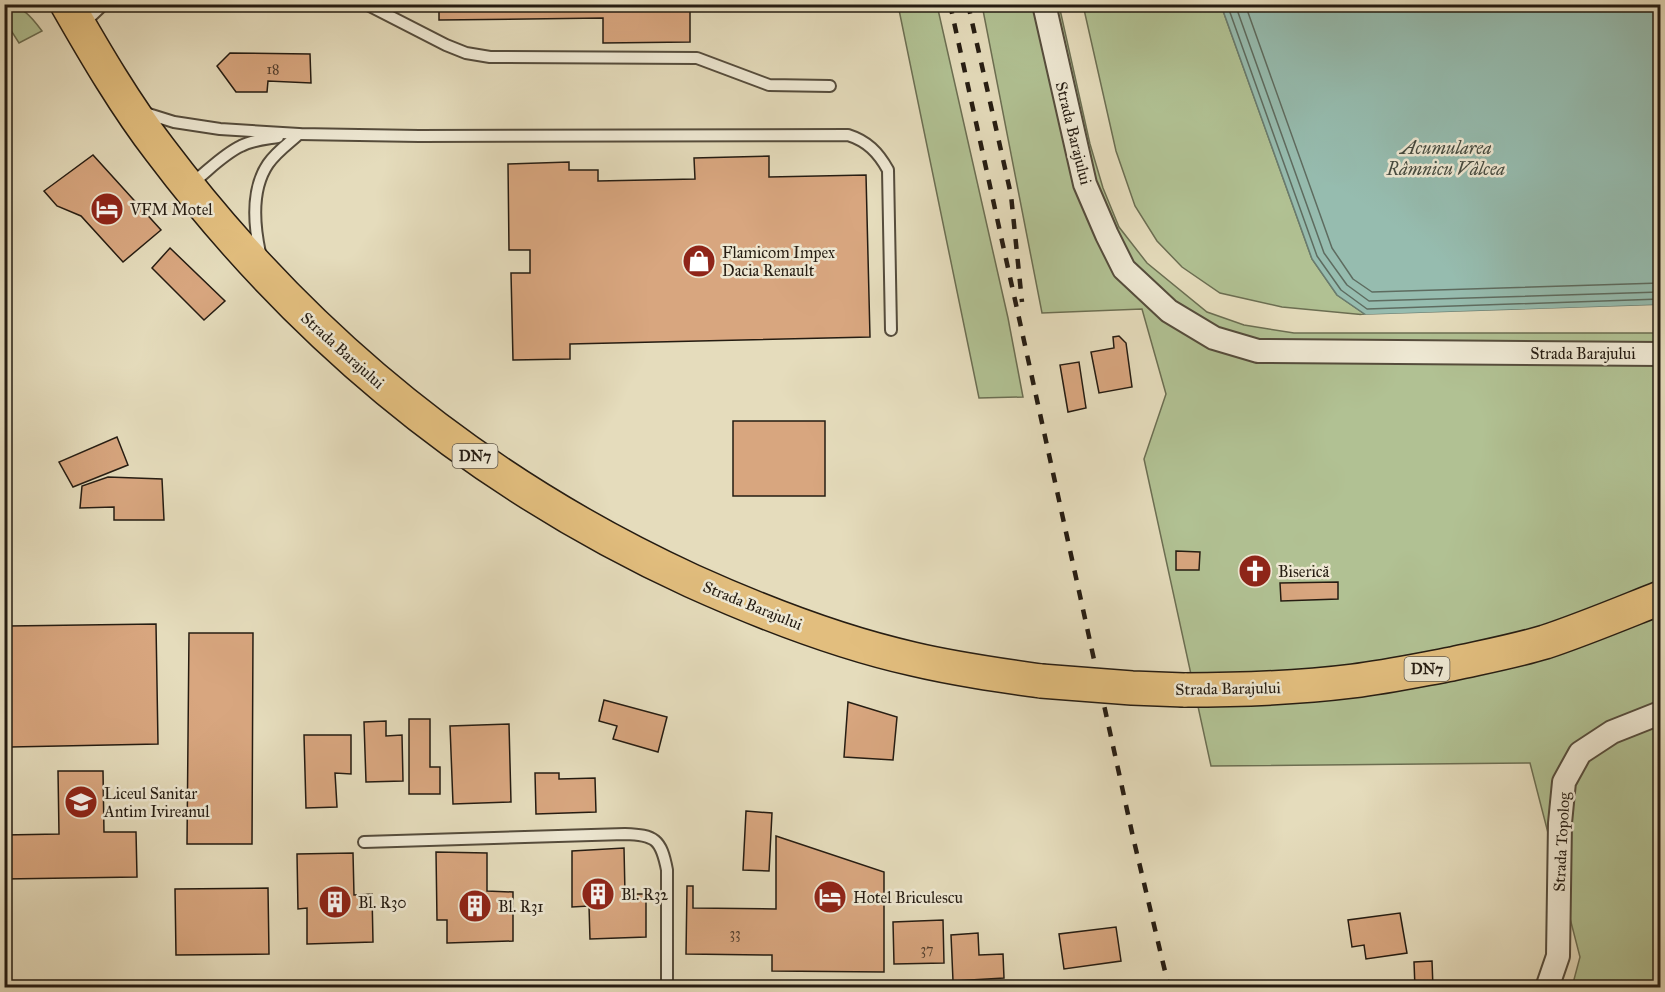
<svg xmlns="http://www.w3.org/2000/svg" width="1665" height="992" viewBox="0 0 1665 992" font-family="'IM FELL Great Primer',serif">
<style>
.green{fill:#b1c193;stroke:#6b6e52;stroke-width:1.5}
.water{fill:#96bcaf;stroke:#697c70;stroke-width:1.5}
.pier{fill:#e5dcbc}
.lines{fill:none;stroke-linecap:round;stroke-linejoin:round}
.shore{stroke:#5e6c60;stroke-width:1.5}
.building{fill:#d8a67f;stroke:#251c12;stroke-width:1.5}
.lane-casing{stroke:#554c3c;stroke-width:14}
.street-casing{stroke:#554c3c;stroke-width:26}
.highway-casing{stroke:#251c12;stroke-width:36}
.lane{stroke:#eee8d3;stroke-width:10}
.street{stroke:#eee8d3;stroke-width:22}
.highway{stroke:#e2be7e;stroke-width:33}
.rail{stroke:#251c12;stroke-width:4.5;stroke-dasharray:10 10;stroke-linecap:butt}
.highway-bridge-casing{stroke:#251c12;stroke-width:36;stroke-linecap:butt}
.highway-bridge{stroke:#e2be7e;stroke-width:33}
.labels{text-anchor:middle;stroke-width:5;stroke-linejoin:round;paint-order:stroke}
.number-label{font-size:14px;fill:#523e2d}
.shield{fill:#eee8d3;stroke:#61594c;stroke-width:1.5}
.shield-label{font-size:15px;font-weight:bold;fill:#251c12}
.street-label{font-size:16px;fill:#251c12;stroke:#eee8d3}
.poi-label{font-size:16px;fill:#251c12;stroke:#eee8d3;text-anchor:start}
.water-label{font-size:18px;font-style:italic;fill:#474c41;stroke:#eee8d3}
</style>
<rect width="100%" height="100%" fill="#e5dcbc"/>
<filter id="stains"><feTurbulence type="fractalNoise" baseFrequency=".00333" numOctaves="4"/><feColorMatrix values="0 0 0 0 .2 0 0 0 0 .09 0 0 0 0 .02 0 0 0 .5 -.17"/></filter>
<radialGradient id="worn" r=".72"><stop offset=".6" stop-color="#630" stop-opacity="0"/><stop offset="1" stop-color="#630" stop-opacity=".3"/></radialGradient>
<g class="green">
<path d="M4,5c18,-1 29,14 38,26l-23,12 -14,-22z"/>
<path d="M898,5h39l71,313 15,79 -44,1z"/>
<path d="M982,5h77l31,139 13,44 16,39 28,36 60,49 37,13 50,8h366v654h-88l8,-30 -50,-194 -319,3 -67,-307 22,-65 -24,-85 -100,4z"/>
<path d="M1083,5h138l91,254 25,36 29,20 -84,-8 -62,-14 -38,-26 -25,-26 -22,-35 -19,-55z"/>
</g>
<path class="water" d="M1221,5h439v300l-294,10 -29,-20 -25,-36z"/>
<path class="pier" d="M1660,305v3l-294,10 -6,-3z"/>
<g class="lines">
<g class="shore">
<path d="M1227,4l90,252 24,34 26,19 293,-10"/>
<path d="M1235,4l89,249 23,32 22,16 291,-9"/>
<path d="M1245,4l87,244 21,31 19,13 288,-9"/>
</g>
</g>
<g class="building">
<path d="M439,4h251v38l-87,1v-25l-164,2z"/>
<path d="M230,53l80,1 1,29 -43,-2 -1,11h-31l-19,-26z"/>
<path d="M93,155l68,75 -38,32 -42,-46 -24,-10 -13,-15z"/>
<path d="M769,156v21l97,-2 4,162 -300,7v15l-57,1 -2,-87h19v-23h-21l-1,-86 61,-2v8h29v11l97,-2 -1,-21z"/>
<path d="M170,248l55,53 -21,19 -52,-52z"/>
<path d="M1119,336l7,7 6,44 -33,6 -8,-41 23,-4 -1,-11z"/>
<path d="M1079,362l7,46 -18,4 -8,-47z"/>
<rect x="733" y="421" width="92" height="75"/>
<path d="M117,437l11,28 -55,22 -14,-25z"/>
<path d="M108,477l54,2 2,41h-50v-13l-34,1 2,-22z"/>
<path d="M1176,551l24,1 -1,18h-23z"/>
<path d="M1338,582v17l-57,2 -1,-18z"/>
<path d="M156,624l2,120 -147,3 -2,-121z"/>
<path d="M189,633h64l-1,211h-65z"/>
<path d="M604,700l63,17 -9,35 -45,-13 4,-13 -18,-5z"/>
<path d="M848,702l49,15 -4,43 -49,-3z"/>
<path d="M409,719h21v48h10v27h-31z"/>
<path d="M386,721v15l16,-1 1,46 -37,1 -2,-60z"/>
<path d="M509,724l2,78 -58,2 -3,-78z"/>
<path d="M304,735h47v39l-16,-1 2,34 -31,1z"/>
<path d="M58,771h45l1,61h32l1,45 -133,2v-44l55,-1z"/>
<path d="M535,773h24v6l36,-1 1,34 -60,2z"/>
<path d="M746,811l26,2 -3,58 -26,-1z"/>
<path d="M776,836l108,36v100l-112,-1v-16l-86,-1 1,-68h6v22l83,1z"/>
<path d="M624,848l1,46h21v43l-56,2 -1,-33 -17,1v-56z"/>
<path d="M436,852l51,1v38l26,1v49l-66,2v-23h-10z"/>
<path d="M353,853l1,42 18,-1 1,48 -66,2v-36l-9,1 -1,-55z"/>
<path d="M268,888l1,66 -93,1 -1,-66z"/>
<path d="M1400,913l7,40 -41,6 -2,-14 -12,2 -4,-27z"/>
<path d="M943,920l1,43 -50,1 -1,-42z"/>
<path d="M1116,927l5,34 -57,8 -5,-35z"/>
<path d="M978,933l1,22 24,-1 1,24 -51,3 -2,-46z"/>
<path d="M1432,961l1,27h-18l-1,-26z"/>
</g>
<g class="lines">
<defs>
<g id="lane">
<path d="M366,4l80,41 20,8 24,4 207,1 72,27 61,1"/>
<path d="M82,25l22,-21"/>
<path d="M142,112l32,10 46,7 79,5 120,2 429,-1c19,6 30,17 40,35l3,160"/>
<path d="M191,184c16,-12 31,-29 50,-38 11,-6 25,-7 37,-9"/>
<path d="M260,253c-6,-28 -9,-64 8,-89 8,-12 21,-21 31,-30"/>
<path d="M364,842l261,-8c30,1 36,5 42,36v118"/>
</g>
<g id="street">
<path d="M1044,4l41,180 22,51 17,34 45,42 45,27 44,13 402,3"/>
<path d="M1547,988l11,-32 2,-133 4,-41 16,-29 32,-21 48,-19"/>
</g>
<g id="highway">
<path d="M67,4c28,49 59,102 93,146 141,187 319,333 532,431 71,32 145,61 221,78 42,10 85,16 128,22"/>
<path d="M1184,690c56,0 113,-2 169,-9 33,-4 66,-11 99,-17 31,-7 63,-13 93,-22 39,-13 77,-29 115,-44"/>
</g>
</defs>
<use href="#lane" class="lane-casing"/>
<use href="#street" class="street-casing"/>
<use href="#highway" class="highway-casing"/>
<use href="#lane" class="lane"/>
<use href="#street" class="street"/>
<use href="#highway" class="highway"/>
<g class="rail">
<path d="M950,4l183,833 36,151"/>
<path d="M968,4l43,191 11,107"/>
</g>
<defs>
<path id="highway-bridge" d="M1041,681l91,7 52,2"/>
</defs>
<use href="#highway-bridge" class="highway-bridge-casing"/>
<use href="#highway-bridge" class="highway-bridge"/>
</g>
<defs>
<symbol id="hotel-disc" viewBox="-11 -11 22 22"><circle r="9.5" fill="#8f2418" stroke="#eee8d3"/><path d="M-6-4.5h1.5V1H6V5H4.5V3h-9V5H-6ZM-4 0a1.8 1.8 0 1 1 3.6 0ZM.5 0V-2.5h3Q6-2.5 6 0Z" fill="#fff"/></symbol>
<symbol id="shop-disc" viewBox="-11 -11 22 22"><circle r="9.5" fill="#8f2418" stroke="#eee8d3"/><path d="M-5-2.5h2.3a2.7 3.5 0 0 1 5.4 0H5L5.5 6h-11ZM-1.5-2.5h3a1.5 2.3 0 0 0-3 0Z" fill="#fff"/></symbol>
<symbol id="church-disc" viewBox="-11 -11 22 22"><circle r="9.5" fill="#8f2418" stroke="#eee8d3"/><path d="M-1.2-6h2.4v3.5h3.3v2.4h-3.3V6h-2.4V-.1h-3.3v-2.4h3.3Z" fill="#fff"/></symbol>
<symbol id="school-disc" viewBox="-11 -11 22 22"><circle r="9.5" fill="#8f2418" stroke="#eee8d3"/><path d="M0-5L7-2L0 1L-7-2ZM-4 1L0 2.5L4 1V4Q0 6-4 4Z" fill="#fff"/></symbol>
<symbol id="building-disc" viewBox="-11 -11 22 22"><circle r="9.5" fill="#8f2418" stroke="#eee8d3"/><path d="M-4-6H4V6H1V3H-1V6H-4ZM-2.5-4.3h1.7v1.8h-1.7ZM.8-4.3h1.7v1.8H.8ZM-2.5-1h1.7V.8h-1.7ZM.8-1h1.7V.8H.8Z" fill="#fff"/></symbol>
</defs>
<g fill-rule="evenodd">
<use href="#hotel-disc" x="88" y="190" width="38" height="38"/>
<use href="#shop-disc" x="680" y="242" width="38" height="38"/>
<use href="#church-disc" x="1236" y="552" width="38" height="38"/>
<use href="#school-disc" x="62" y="783" width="38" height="38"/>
<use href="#building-disc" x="579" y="875" width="38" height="38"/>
<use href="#hotel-disc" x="811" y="878" width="38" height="38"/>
<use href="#building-disc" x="316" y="883" width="38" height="38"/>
<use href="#building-disc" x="456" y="887" width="38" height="38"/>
</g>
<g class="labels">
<g class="number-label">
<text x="273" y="74">18</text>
<text x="735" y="938">33</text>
<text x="927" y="954">37</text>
</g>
<g class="shield">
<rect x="452.5" y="444" width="45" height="24" rx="4.5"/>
<rect x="1404.5" y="657" width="45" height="24" rx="4.5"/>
</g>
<g class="shield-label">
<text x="475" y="461">DN7</text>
<text x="1427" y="674">DN7</text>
</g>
<g class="street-label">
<text transform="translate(1074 133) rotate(76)" y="6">Strada Barajului</text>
<text transform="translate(343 350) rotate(42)" y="6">Strada Barajului</text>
<text x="1583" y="359">Strada Barajului</text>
<text transform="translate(753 605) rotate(22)" y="6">Strada Barajului</text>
<text transform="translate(1228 688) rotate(-1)" y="6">Strada Barajului</text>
<text transform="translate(1561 842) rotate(-87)" y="6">Strada Topolog</text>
</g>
<g class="poi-label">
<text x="130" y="215">VFM Motel</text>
<text x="722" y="258">Flamicom Impex<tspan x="722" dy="18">Dacia Renault</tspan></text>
<text x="1278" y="577">Biserică</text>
<text x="104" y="799">Liceul Sanitar<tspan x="104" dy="18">Antim Ivireanul</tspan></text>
<text x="621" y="900">Bl. R32</text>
<text x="853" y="903">Hotel Briculescu</text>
<text x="358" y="908">Bl. R30</text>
<text x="498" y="912">Bl. R31</text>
</g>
<g class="water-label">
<text x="1446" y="154">Acumularea<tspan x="1446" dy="21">Râmnicu Vâlcea</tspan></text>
</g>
</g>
<rect width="1665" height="992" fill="none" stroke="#e5dcbc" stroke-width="24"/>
<rect x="6" y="6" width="1653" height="980" fill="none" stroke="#251c12" stroke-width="3"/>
<rect x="12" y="12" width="1641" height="968" fill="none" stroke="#251c12" stroke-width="1.5"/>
<rect width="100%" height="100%" filter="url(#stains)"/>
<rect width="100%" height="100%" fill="url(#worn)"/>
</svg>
